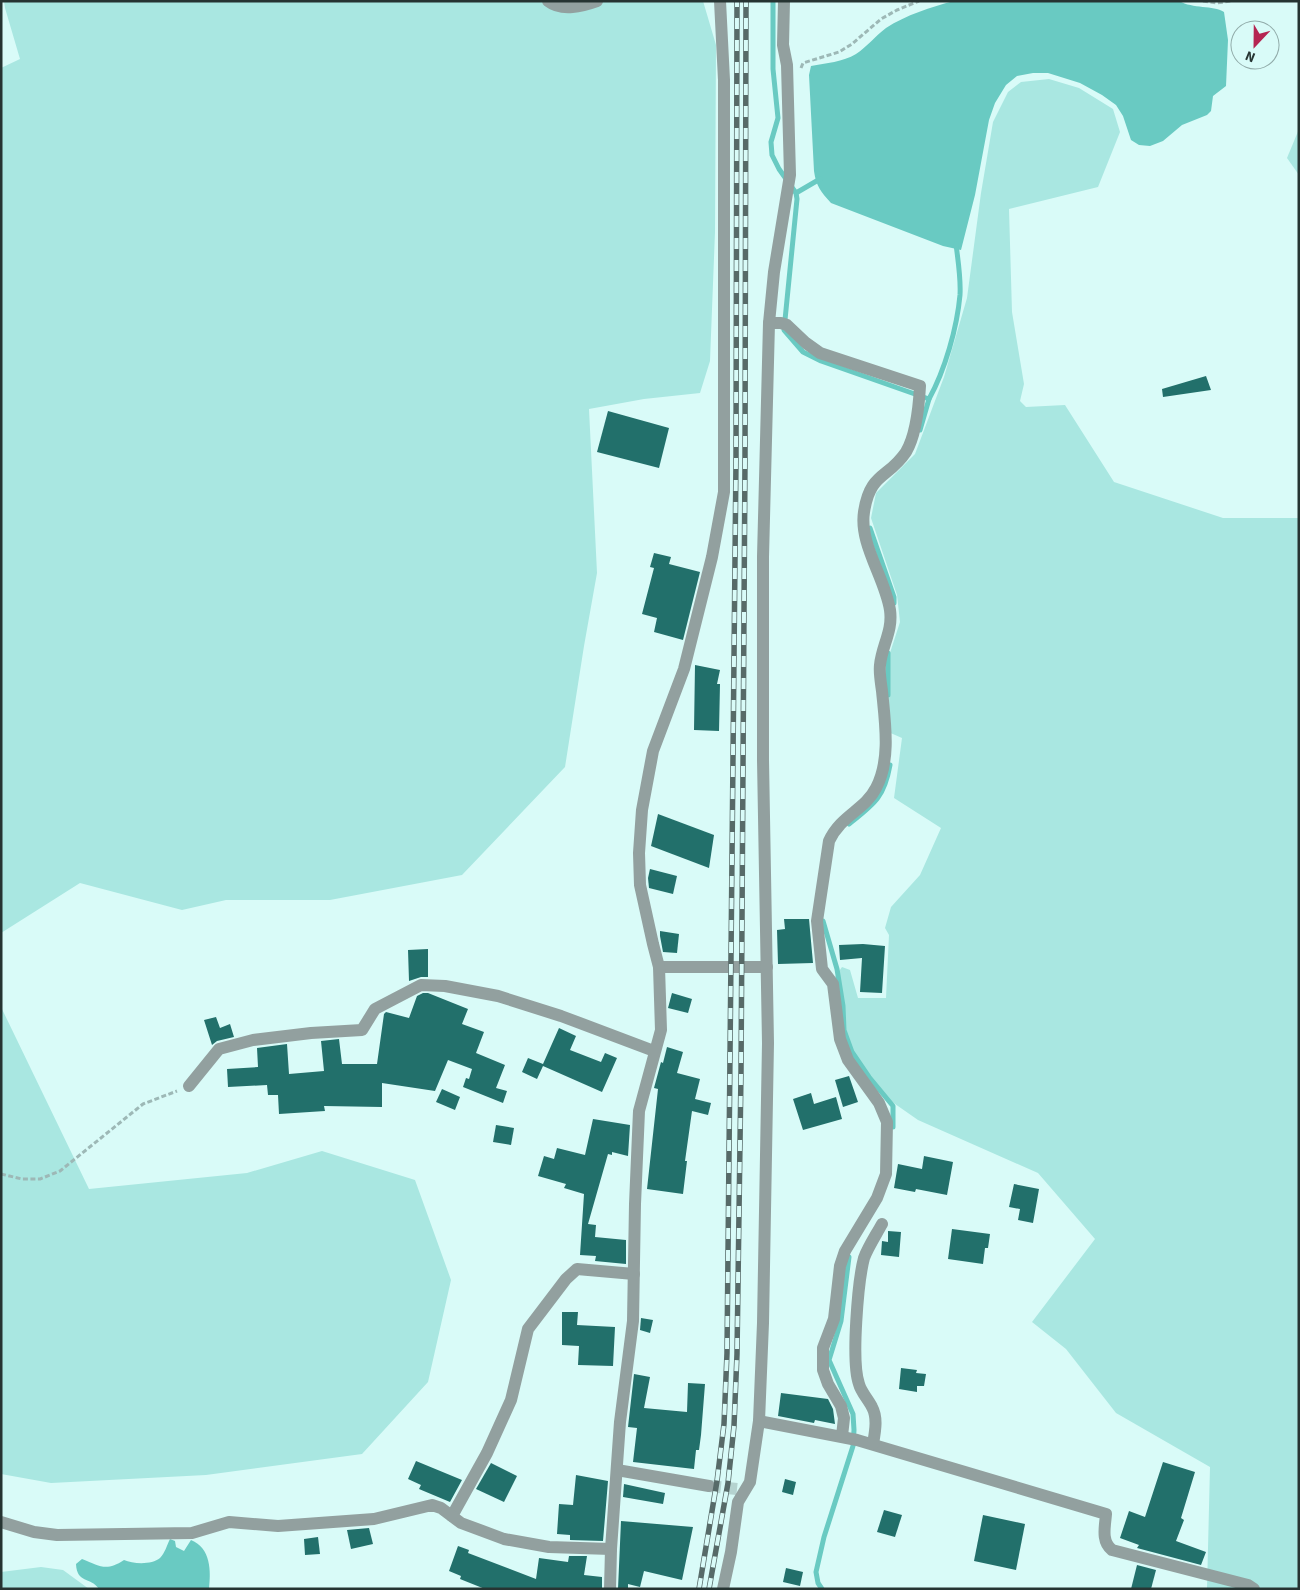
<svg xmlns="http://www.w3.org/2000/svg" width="1300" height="1590" viewBox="0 0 1300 1590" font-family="'Source Sans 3',sans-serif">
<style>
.green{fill:#a9e7e1}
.water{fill:#69cac2}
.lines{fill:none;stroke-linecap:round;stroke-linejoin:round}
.stream{stroke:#69cac2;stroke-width:5}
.building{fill:#22706b}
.minor-tunnel{stroke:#b5d3d0;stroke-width:12;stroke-dasharray:12 6;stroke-linecap:butt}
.path{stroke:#9db8b6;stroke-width:3;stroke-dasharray:5 2.5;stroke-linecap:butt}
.minor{stroke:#92a09f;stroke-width:12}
.rail-casing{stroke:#576a68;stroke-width:5.5}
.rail{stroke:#d9fbf8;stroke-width:4;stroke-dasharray:11;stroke-linecap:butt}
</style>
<rect width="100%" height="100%" fill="#d9fbf8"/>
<g class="green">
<path d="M4,1h699l13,44 -1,187 -5,129 -10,32 -56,6 -55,10 8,164 -13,73 -19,121 -103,108 -132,25h-104l-44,10 -102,-27 -79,50v-865l19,-9 -15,-51z"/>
<path d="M1049,79l30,9 34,21 7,23 -22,55 -89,22 3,103 12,72 -4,17 6,6 39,-2 49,77 109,36h76v1071h-92l3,-122 -94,-54 -50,-64 -34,-27 63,-83 -57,-66 -120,-53 -43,-30 -31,-46 -9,-67 7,-10 8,3 8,28h28l3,-63 -4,-7 6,-21 29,-32 21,-47 -47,-30 8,-60 -16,-7 -2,-53 2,-13 14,-43 -3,-27 -26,-77 5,-25 39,-39 29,-77 23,-79 14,-105 12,-71 15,-30 13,-10z"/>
<path d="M1299,129v46l-12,-17z"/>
<path d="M1,1007l88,182 158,-16 75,-22 93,29 36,100 -23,102 -66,72 -156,21 -155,8 -50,-9z"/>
<path d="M41,1567l22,3 26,19h-88v-17z"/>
</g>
<g class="water">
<path d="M954,1h225c14,8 34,4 45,11l4,28 -2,46 -13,10 -2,15 -4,4 -25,10 -19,16 -13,5 -11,-1 -8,-5 -8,-24 -7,-11 -14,-10 -22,-12 -32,-10h-15l-16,3 -11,9 -11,18 -6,17 -14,75 -14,55 -18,-4 -112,-43c-10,-11 -15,-17 -17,-32l-5,-96 2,-9c15,-3 32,-4 45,-12 11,-7 19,-18 30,-26 20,-13 45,-21 68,-27z"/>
<path d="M170,1539l5,2 1,6 8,4 7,-11c20,8 20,31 18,49h-110c-9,-13 -22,-5 -23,-25l6,-5c18,7 24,13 42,1 9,4 28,5 36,-2 5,-5 7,-13 10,-19z"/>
</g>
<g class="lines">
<g class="stream">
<path d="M773,1v68l5,49 -7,24 1,13 7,14 17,24 1,6 -13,131 19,22 18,9 108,38 -9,31"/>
<path d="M796,193l24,-14"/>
<path d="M929,399c16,-29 28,-71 31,-104 1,-17 -2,-34 -4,-51"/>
<path d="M870,528l24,69v6"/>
<path d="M888,653v42"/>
<path d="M849,824c25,-20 35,-26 41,-59"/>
<path d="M823,921l14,48 6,37 1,24 8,22 17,25 24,29v21"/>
<path d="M822,1589l-4,-6 -2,-11 8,-35 29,-91 1,-16 -1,-16 -24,-54 12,-39 8,-64"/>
</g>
</g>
<g class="building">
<path d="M1206,376l5,14 -48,7 -1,-8z"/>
<path d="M608,411l61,17 -10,40 -62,-16z"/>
<path d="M654,553l17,4 -2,7 31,8 -17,68 -29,-8 3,-14 -15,-4 12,-46 -4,-1z"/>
<path d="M695,665l25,5 -3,14h3l-1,47 -25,-1z"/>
<path d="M658,814l56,21 -5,33 -58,-22z"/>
<path d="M650,869l27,7 -4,18 -24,-6 -1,-10z"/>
<path d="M784,919h25l4,44 -35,1 -1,-34 8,-1z"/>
<path d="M660,931l19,3 -2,19 -14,-1 -3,-16z"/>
<path d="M863,944l22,2 -3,47 -22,-1 2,-34 -22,2 -1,-15z"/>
<path d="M428,949v28h-7l-12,4 -1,-31z"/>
<path d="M423,993h5l40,16 -6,15 22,8 -8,21 29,12 -9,23 11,3 -4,12 -40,-16 3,-9 3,1 3,-10 -24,-9 -13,31 -53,-8v24l-58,-1 1,5 -46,3 -1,-19h-10l-1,-10 -39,2 -1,-18 31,-2 -1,-19 30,-4 2,30 35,-3 -3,-30 18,-2 3,25h35l7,-50 2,-2 23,6 8,-22z"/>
<path d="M672,993l20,6 -4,14 -20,-5z"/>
<path d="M216,1017l4,11 10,-4 4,13 -17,4 -5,4 -8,-25z"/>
<path d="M559,1028l17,8 -6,14 31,12 4,-9 12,5 -15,34 -59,-26 -6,13 -15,-7 6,-14 15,6z"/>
<path d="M667,1047l16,5 -6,21 23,6 -5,20 16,4 -3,12 -16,-4 -7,50h2l-4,33 -36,-5 11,-100 -4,-1 7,-26 2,1z"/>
<path d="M849,1076l9,26 -15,5 -8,-27z"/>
<path d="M442,1089l18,8 -5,13 -19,-8z"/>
<path d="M811,1093l3,11 22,-7 6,22 -39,11 -10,-31z"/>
<path d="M593,1119l37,6 -2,31 -16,-4v3l-4,-1 -20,70 8,1 -1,12 31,3v24l-31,-3 1,-5 -16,-1 4,-61 -20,-6 2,-4 -28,-8 6,-20 10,3 3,-11 28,7z"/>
<path d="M496,1125l18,3 -3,17 -18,-3z"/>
<path d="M924,1156l29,6 -6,33 -31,-6 -1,3 -21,-4 4,-24 24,5z"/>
<path d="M1014,1184l25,5 -6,34 -15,-3 2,-11 -11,-2z"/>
<path d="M952,1229l38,5 -2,14h-3l-2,16 -35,-5z"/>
<path d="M888,1231l13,1 -2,25 -18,-2 1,-14 6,1z"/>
<path d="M562,1312h16l-1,13 38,2 -2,39 -35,-1 1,-19 -17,-1z"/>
<path d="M641,1318l12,2 -3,13 -10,-3z"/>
<path d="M901,1368l16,2 -1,3 10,1 -2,12h-7v6l-18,-3z"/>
<path d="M634,1374l16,3 -6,31 43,4 1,-29 17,1 -4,51 -2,15h-3l-2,19 -61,-7 4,-34 -9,-1z"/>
<path d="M781,1393l47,6 5,10 2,15 -20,-4 -1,3 -36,-7z"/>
<path d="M416,1461l46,19 -12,22 -31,-13 2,-4 -13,-6z"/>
<path d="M1163,1462l32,10 -14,46 3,2 -8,21 30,11 -5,13 -64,-17 2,-3 -19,-7 9,-27 16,6z"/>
<path d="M491,1463l26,13 -13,26 -28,-13z"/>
<path d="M576,1475l32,6 -5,60 -33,-1v-5l-13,-1 2,-30 14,1z"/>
<path d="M785,1479l11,3 -3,13 -11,-3z"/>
<path d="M624,1484l41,9 -2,11 -40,-7z"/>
<path d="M884,1510l18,5 -7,22 -18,-5z"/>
<path d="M983,1515l42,9 -9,46 -42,-9z"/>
<path d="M621,1521l72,6 -11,53 -38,-9 -4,16 -12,-3v5h-10z"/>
<path d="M369,1528l4,16 -22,5 -4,-19z"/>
<path d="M318,1537l2,17 -15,1 -1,-16z"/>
<path d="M458,1546l11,4 -1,3 68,26 3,-21 29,4 1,-6h18l-3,19 18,2v12h-117l-25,-10 1,-3 -12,-5z"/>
<path d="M1137,1565l19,5 -5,19h-20z"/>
<path d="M786,1568l17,4 -3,14 -17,-4z"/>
</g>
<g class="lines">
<path class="minor-tunnel" d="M709,1486l28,3"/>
<g class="path">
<path d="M1203,1l14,2 14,-2"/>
<path d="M801,68l2,-5 36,-11 13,-8 29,-25 16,-9 22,-9"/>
<path d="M1,1174l21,5h18l20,-8 83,-67 34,-13"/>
</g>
<g class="minor">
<path d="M548,1c14,11 35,5 49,0"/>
<path d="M769,323h12l6,2 19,18 14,10 100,33c-1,19 -4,49 -14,66 -18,27 -36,20 -42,60 -5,32 21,66 26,98 3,21 -8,35 -10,55 -1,8 1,18 2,26 3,31 9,69 -6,97 -11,22 -35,27 -47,53l-12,80 5,48 11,15 7,55 8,21 31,43 8,19 -1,52 -9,24 -32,53 -5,15 -6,53 -11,29v22l5,14 13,22 3,12 -2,18"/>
<path d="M659,967h108"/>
<path d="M189,1086l30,-37 34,-9 58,-7 51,-3 13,-21 46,-24 24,1 53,10 63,20 93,35"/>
<path d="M759,1421l98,19 249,74c-1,13 -5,27 6,36l136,35 6,4"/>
<path d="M873,1444c2,-12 5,-26 -1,-37 -4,-8 -11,-15 -13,-23 -8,-22 -1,-103 5,-126 4,-11 12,-23 18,-34"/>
<path d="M617,1470l92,16"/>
<path d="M452,1516l35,-63 24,-53 17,-71 38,-50 11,-10 57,5"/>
<path d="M1,1522l33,10 23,3 135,-2 37,-11 49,4 96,-7 58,-14 9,3 20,15 43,16 45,8 62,2"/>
<path d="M610,1589l1,-40 9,-127 13,-101 2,-117 4,-93 22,-81 -2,-63 -6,-23 -13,-59 -1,-32 3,-43 11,-59 31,-82 28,-112 12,-65v-412l-4,-79"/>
<path d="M723,1589l8,-37 7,-50 12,-20 9,-61 4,-98 5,-280 -5,-283v-203l6,-234 5,-51 16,-97 -3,-110 -4,-20 1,-44"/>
</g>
<defs>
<g id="rail">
<path d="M699,1589l18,-108 7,-57 3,-71 9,-893 1,-459"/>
<path d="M709,1589l19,-106 6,-57 3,-72 4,-281 4,-613 1,-459"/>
</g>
</defs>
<use href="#rail" class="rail-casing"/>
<use href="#rail" class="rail"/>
</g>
<rect width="1300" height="1590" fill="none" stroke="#263432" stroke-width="5"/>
<g transform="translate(1255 45) rotate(202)"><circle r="24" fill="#d9fbf8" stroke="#91aba9"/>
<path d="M0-4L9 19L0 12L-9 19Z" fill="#b52552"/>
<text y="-8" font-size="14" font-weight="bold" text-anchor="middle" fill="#263432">N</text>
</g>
</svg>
